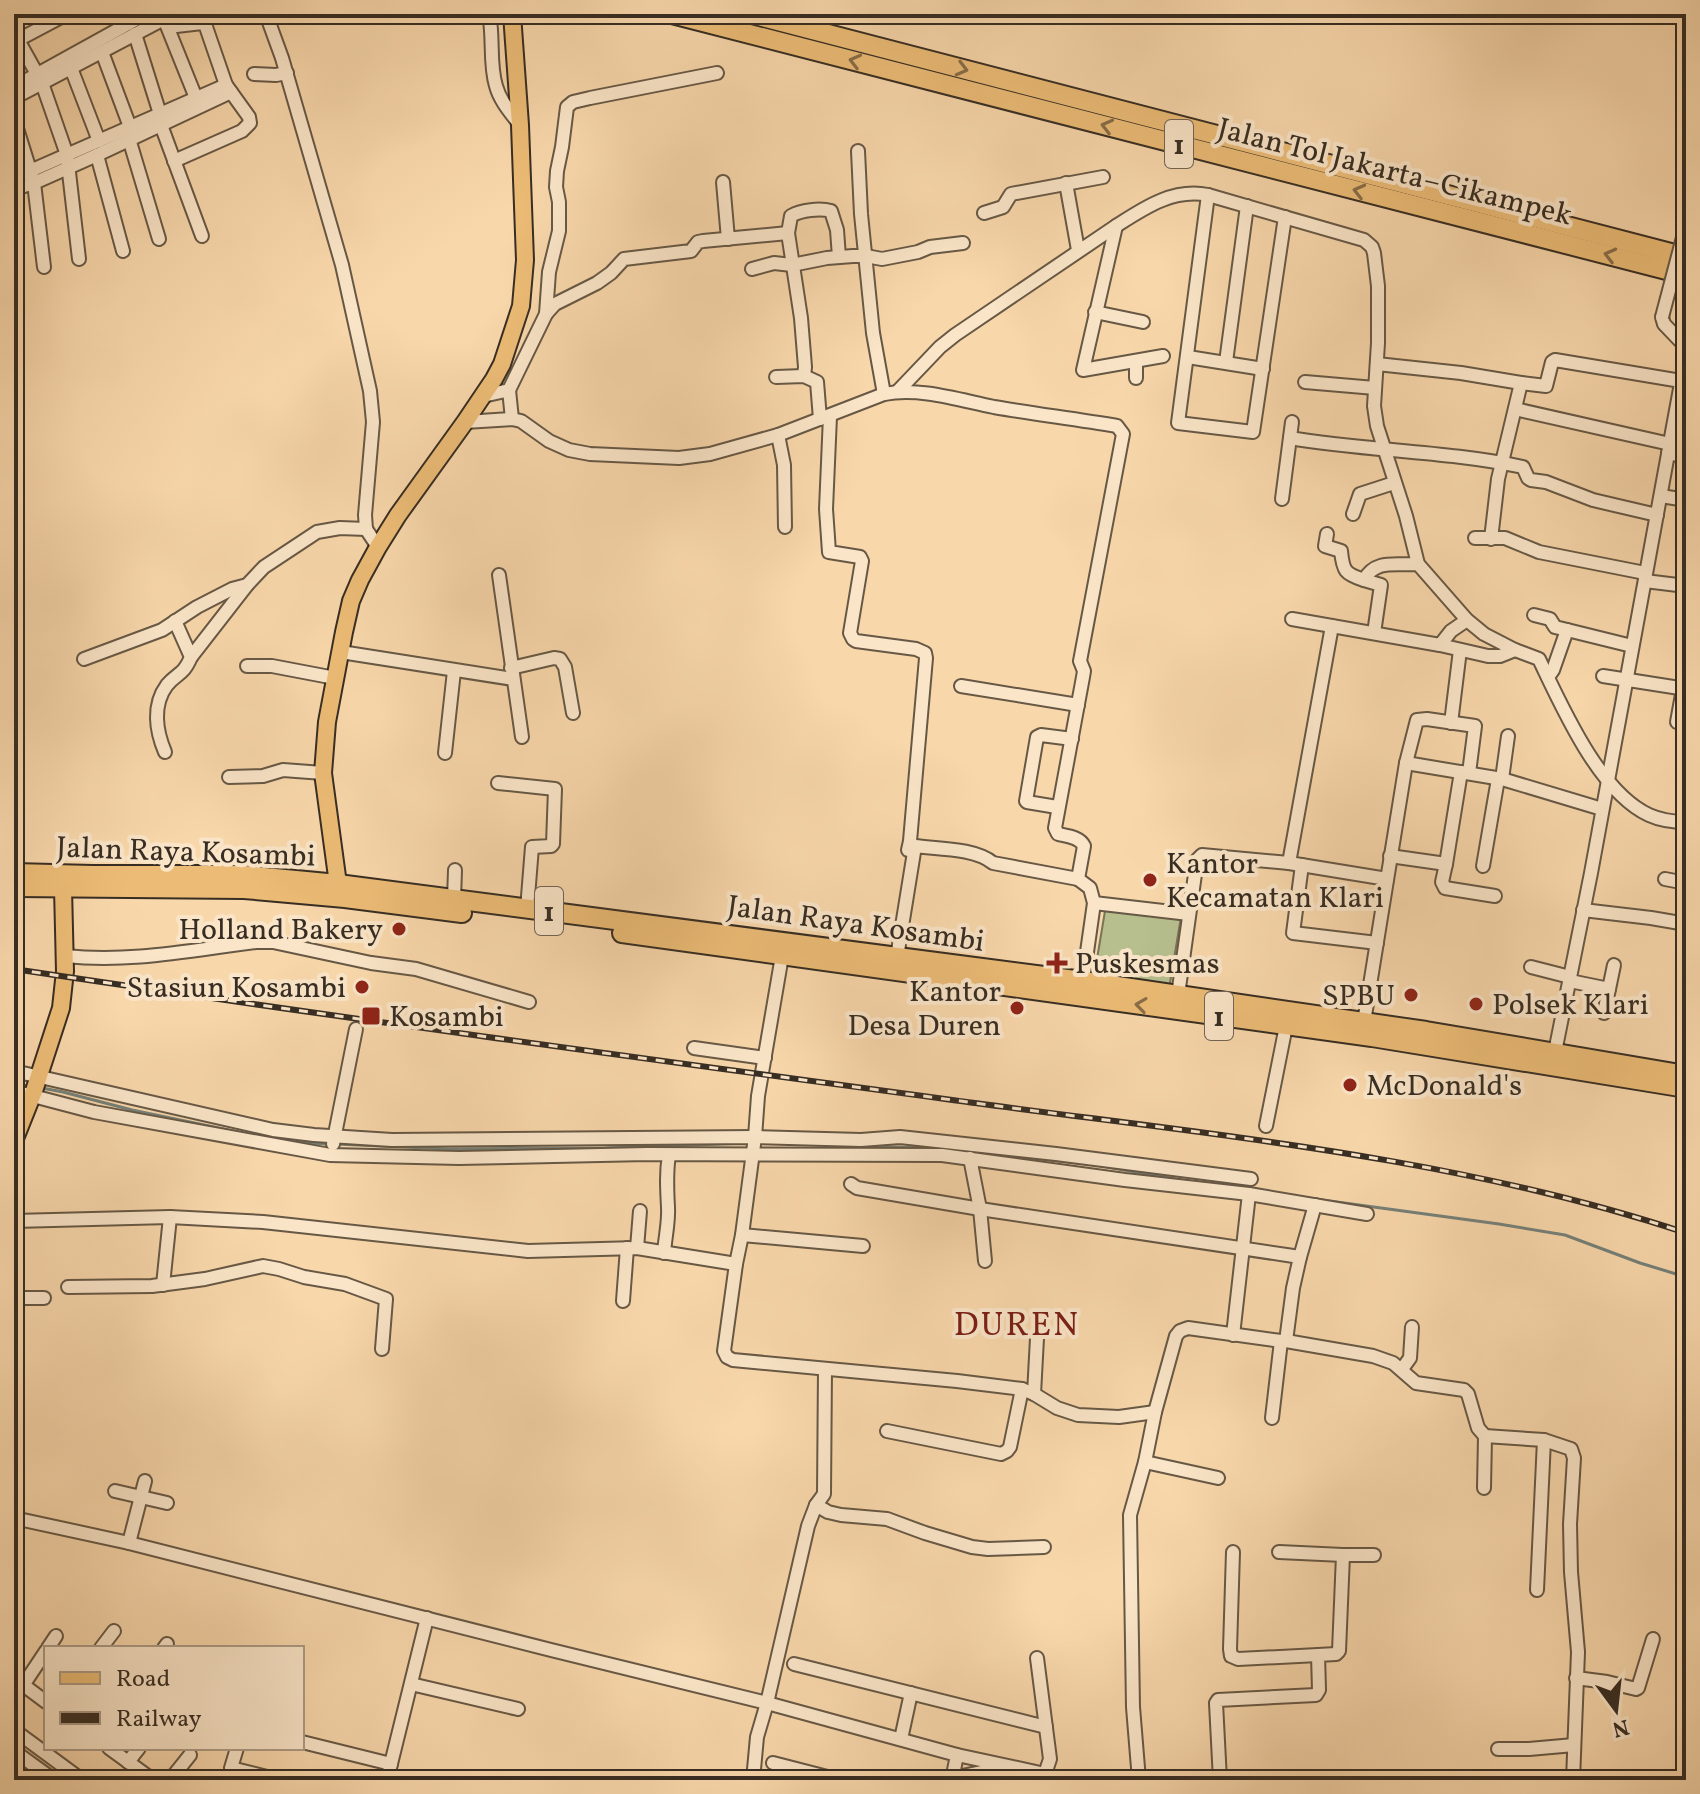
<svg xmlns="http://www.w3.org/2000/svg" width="1700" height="1794" viewBox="0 0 1700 1794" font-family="Vollkorn,serif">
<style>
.green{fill:#b7bf8e;stroke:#777658;stroke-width:2}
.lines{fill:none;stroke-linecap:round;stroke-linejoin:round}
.stream{stroke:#758078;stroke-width:3}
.minor-casing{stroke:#675845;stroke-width:16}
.major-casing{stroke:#372d23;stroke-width:20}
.highway-casing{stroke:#372d23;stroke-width:22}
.minor{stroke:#fae5c8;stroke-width:12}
.major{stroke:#ecbc76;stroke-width:16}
.highway{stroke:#ecbc76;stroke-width:18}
.rail-casing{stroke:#372d23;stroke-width:6}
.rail{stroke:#fae5c8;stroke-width:3;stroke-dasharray:9;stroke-linecap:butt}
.minor-bridge-casing{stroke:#675845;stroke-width:16;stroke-linecap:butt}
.minor-bridge{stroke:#fae5c8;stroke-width:12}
.oneway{stroke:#886d48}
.poi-dot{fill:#8f2418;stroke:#fae5c8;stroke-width:3}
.labels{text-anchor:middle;stroke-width:8;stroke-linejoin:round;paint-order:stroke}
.shield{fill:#fae5c8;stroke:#726454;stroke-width:2}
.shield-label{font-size:28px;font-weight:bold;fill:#372d23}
.street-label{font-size:30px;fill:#372d23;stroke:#fae5c8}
.poi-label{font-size:30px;fill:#372d23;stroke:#fae5c8;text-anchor:start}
.quarter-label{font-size:34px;letter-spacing:2px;fill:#7a1f14;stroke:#fae5c8}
</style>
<rect width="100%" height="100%" fill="#f8d7ab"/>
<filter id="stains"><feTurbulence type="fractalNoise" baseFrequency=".0025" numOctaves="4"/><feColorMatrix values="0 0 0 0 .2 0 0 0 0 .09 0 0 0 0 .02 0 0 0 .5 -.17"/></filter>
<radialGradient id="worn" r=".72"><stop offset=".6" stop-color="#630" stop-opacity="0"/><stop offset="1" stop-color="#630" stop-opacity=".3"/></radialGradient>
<path class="green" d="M1106,905l75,12 -12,72 -75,-12z"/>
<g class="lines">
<g class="stream">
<path d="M14,1084l16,2"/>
<path d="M42,1088l21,4 69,18 125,26"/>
<path d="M292,1142l36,2"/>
<path d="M336,1144l112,5 158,-1 142,-5"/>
<path d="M847,1146l90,2 150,16"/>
<path d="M1102,1166l91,16"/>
<path d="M1300,1197l199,27 66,11 75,28 46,14"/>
</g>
<defs>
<g id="minor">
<path d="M266,14l16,44 60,207 28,126 3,31 -8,93 1,14 12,18"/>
<path d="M489,14c5,24 0,49 7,72 4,15 15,27 24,39"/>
<path d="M165,21l31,77"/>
<path d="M168,27l34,-4 3,1 21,61 23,32 1,6 -8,8 -68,30"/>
<path d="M135,34l25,80 1,11 41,111"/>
<path d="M14,38l4,2 24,43 25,72 12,104"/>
<path d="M14,42l53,-28"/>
<path d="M102,52l28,75"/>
<path d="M71,68l28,73"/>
<path d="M254,74l22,1 11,-2"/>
<path d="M14,87l132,-73"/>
<path d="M14,98l150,-79"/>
<path d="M14,119l20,64 10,84"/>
<path d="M127,132l32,107"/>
<path d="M858,151l3,63 12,119 11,61"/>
<path d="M97,155l26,96"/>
<path d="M14,178l212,-93"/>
<path d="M723,182l5,57"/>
<path d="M1066,183l12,67"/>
<path d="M14,189l20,-6 63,-28 134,-63"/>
<path d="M1208,195l-30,228 75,9 32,-215"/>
<path d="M984,213l19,-6 8,-13 92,-17"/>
<path d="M1116,226l-33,144 80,-14"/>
<path d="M752,269l22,-6 18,2 35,-7 26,-2h13l16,3 36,-7 12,-5 33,-4"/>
<path d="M1095,312l48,10"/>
<path d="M546,314l3,-42 10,-41v-29l-3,-15 1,-16 5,-24 5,-40 6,-5 17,-4 127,-25"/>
<path d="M1662,317l2,7 22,23"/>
<path d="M1188,357l75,12"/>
<path d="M1136,361v17"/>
<path d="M1226,362l21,-156"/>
<path d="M1377,364l84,9 60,10 -23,96 -7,60"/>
<path d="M804,376l1,-9 -4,-49 -13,-85 3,-17c10,-6 29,-8 40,-5l6,19 2,27"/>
<path d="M776,377l28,-1 13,6 3,37"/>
<path d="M1305,382l70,6"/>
<path d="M1521,383l25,3 6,-24 3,-2 126,21"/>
<path d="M509,390l3,29"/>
<path d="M898,391l42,-44 15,-12 161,-109c28,-18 57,-38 92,-31l156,45 8,7 2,6 4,33v57l-4,63 3,20 29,90 12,48 49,56 17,14 31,16 24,9c23,48 60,133 110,156 11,5 25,7 37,7"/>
<path d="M483,396l26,-6 37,-76 9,-10 42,-21 14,-10 13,-14 67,-8 7,-9 5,-1 85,-8"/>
<path d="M1515,409l155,35"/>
<path d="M830,416l-4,93 3,43 31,5 2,4 -12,72 3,6 3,2 60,8 9,4 1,5 -16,183 -2,9"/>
<path d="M465,422l47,-3 9,2 28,20 20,9 21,4 89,4 31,-4 68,-19 106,-41c36,-7 75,6 110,13 41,7 82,12 123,19l6,8 -43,227 4,10 -1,6 -28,151 3,6c9,2 22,3 26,12l-6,33 12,9 4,15 -12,84"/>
<path d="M778,435l6,30 1,62"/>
<path d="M1290,438c77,13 157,13 233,29l5,11 3,2 15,2 47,18 64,15"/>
<path d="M1668,453l18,4"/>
<path d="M1661,496l25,4"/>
<path d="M1282,499l10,-77"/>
<path d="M1353,514l7,-20 34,-11"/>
<path d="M1327,534l-2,12 16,5c2,20 4,23 23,29"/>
<path d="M1475,538h30l34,14 106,21"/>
<path d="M499,575l23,162"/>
<path d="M1645,581l41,5"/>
<path d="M1534,615l16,4 5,8 77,19"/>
<path d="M1292,619l148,26 48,11h12l15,-6"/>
<path d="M1374,633l7,-48 -17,-5c12,-22 33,-14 54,-16"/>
<path d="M1440,645l11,-14 16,-11"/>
<path d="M341,652l172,27"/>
<path d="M191,657l56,-72"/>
<path d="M84,659l78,-29 35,-23 35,-18 15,-4 17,-18 53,-35 23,-4 26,1"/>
<path d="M247,666h25l63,12"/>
<path d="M511,668l43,-10 6,1 5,8 8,46"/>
<path d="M1603,676l83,13"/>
<path d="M1548,677l5,-7 14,-40"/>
<path d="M961,686l117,19"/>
<path d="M1677,722l6,-33"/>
<path d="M1451,723l9,-73"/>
<path d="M165,752c-9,-21 -13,-47 2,-67 11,-13 16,-9 24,-28l-16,-36"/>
<path d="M445,753l9,-82"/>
<path d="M1406,763l96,16 100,30"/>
<path d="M229,777l34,-1 20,-6 40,3"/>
<path d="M1502,779l6,-43"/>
<path d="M498,783l57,6 -2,55 -2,2 -19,1 -5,62"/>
<path d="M1057,807l-30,-5 -1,-1 11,-64 4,-2 31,4"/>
<path d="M1390,856l56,8 15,-92"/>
<path d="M1289,863l43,-237"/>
<path d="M1446,864l-4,18 3,6 50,8"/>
<path d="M1302,865l-9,68 84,10"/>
<path d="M1483,866l15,-87"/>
<path d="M1665,879l21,4"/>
<path d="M454,899l1,-29"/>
<path d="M1094,903l95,11"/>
<path d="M1583,910l68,8 35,6"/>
<path d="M65,956c66,7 126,-6 191,-14h17l98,21 45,6 113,33"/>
<path d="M782,956l-24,140 -3,41 -13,98 -6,29 -12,87 3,6 6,3 224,21 65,8 12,5 23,14 21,7 41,2 36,-5"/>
<path d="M897,957l18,-111c23,3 60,2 78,17l85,16"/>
<path d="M1531,967l39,10"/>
<path d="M1570,981l39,8 5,-24"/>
<path d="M1178,995l19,-135 5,-5 87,8 98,16"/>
<path d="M1604,1013l5,-24"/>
<path d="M1364,1022l42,-259 11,-43 10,-1 48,7 -6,47"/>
<path d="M694,1048l71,10"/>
<path d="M1555,1052l36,-179 95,-517"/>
<path d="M14,1071l259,59 41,5 78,5 363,-3 106,3 39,-3 156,17 195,25"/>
<path d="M14,1091l80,21 236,43 129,3 188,-4 295,1 183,25 124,14 118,20"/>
<path d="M1266,1126l20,-100"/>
<path d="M333,1144l23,-115"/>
<path d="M970,1158l10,51 5,52"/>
<path d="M851,1184l6,4 123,21 320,48 -7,31 -7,53"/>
<path d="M14,1221l156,-4 93,5 265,29 109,-3 99,16"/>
<path d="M742,1235l121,11"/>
<path d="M637,1248l3,-37"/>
<path d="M664,1253c1,-15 5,-31 4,-46 -1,-18 -2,-34 1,-52"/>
<path d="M1300,1257l15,-52"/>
<path d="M163,1285l7,-68"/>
<path d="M68,1287l84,-1 53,-7 58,-13 16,3 25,8 41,7 41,15 -4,50"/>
<path d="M14,1298h30"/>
<path d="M623,1301l4,-53"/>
<path d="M1233,1335l16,-141"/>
<path d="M1402,1369l8,-11 2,-31"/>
<path d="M1034,1394l3,-56"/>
<path d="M1272,1418l9,-77"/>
<path d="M887,1431l114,23 6,-3 3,-4 12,-58"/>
<path d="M1485,1436l59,4 27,9 3,9 -4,66 1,48 7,80 -5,128"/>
<path d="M1145,1462l73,16"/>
<path d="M115,1491l52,12"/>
<path d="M816,1505l12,7 13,3 46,4 38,14 47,14 16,2 56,-2"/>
<path d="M14,1518l115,25 422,107 216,53 190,52 -4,20 -8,5"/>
<path d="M129,1543l16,-62"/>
<path d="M1233,1552l-3,97 1,7 7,3 80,-4"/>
<path d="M1343,1555h31"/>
<path d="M1537,1590l7,-150"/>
<path d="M48,1648l8,-12"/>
<path d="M101,1648l13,-17"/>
<path d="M164,1648l3,-4"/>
<path d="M1037,1658l13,101 -5,15"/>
<path d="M794,1664l252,63"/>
<path d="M14,1678l32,24"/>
<path d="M1576,1678l31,4 29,7 2,-1 15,-49"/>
<path d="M411,1684l107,25"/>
<path d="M14,1699l32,-48"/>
<path d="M14,1730l68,50"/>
<path d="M901,1739l10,-46"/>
<path d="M302,1742l89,22"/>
<path d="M109,1748l44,32"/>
<path d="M237,1748l-6,20 48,12"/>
<path d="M1498,1749h31l45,-4"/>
<path d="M14,1751l40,29"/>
<path d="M957,1755l88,19 4,6"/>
<path d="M128,1762l11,-14"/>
<path d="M773,1763l66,17"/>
<path d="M948,1779l57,-12"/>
<path d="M170,1780l20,-25"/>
<path d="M387,1780l40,-162"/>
<path d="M753,1780l4,-43 10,-34 41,-177 8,-21 8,-11 1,-125"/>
<path d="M1139,1780l-6,-73 -3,-192 15,-53 10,-50 21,-76 4,-5 8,-3 93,13h5l87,15 20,7 23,20 48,7 4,4 10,34 7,8 -1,52"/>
<path d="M1220,1780l-4,-77 2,-3 98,-5 3,-5 -1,-35 18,-1 3,-3 4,-96 -64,-3"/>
</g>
<g id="major">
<path d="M338,884l-15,-111 4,-51 17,-90 7,-31 9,-21 18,-33 20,-32 67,-93 29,-43 8,-15 19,-58 4,-46 -5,-135 -8,-111"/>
<path d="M14,1141l20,-50 27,-83 4,-37 -2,-83"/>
</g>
<g id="highway">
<path d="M672,14l1014,261"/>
<path d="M751,14l935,243"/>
<path d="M14,873l79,2h151l94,9 745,97 343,50 260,44"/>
<path d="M14,887l230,2 101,9 117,15"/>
<path d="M622,933l750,104 314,51"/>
</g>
</defs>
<use href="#minor" class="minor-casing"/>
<use href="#major" class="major-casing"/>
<use href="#highway" class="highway-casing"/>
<use href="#minor" class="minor"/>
<use href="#major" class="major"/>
<use href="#highway" class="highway"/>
<defs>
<path id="rail" d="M14,969c320,48 641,91 961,134 237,32 483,54 711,130"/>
</defs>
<use href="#rail" class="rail-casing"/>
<use href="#rail" class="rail"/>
<defs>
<path id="minor-bridge" d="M1662,317l24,-91"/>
</defs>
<use href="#minor-bridge" class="minor-bridge-casing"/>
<use href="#minor-bridge" class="minor-bridge"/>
</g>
<defs><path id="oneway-chevron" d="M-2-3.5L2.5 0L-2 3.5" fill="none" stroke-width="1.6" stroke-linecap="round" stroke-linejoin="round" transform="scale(2)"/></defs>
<g class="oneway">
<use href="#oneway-chevron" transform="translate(855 61) rotate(-166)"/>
<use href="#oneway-chevron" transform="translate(962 69) rotate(15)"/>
<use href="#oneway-chevron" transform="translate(1107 126) rotate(-166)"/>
<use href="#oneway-chevron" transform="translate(1359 191) rotate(-166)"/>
<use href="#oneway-chevron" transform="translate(1610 255) rotate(-166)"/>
<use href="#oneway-chevron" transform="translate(1141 1005) rotate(-172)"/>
</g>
<g class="poi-dot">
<circle cx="1150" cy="880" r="8"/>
<circle cx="399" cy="929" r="8"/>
<path d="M1053 951h8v8h8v8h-8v8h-8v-8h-8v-8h8z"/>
<circle cx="362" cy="987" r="8"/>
<circle cx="1411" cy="995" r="8"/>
<circle cx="1476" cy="1004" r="8"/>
<circle cx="1017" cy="1008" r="8"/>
<rect x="361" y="1006" width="20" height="20" rx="4"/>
<circle cx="1350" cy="1085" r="8"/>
</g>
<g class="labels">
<g class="shield">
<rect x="1165" y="120" width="28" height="48" rx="6"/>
<rect x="535" y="887" width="28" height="48" rx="6"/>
<rect x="1205" y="992" width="28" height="48" rx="6"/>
</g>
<g class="shield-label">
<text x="1179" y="154">1</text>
<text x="549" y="921">1</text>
<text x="1219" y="1026">1</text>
</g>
<g class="street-label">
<text transform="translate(1395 171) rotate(14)" y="10">Jalan Tol Jakarta–Cikampek</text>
<text transform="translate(186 851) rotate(2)" y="10">Jalan Raya Kosambi</text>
<text transform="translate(856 923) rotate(8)" y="10">Jalan Raya Kosambi</text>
</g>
<g class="poi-label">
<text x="1166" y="873">Kantor<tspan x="1166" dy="34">Kecamatan Klari</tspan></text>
<text x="383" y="939" text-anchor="end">Holland Bakery</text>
<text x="1075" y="973">Puskesmas</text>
<text x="346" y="997" text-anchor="end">Stasiun Kosambi</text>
<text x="1001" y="1001" text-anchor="end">Kantor<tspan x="1001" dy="34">Desa Duren</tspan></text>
<text x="1395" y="1005" text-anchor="end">SPBU</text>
<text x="1492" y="1014">Polsek Klari</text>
<text x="389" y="1026">Kosambi</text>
<text x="1366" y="1095">McDonald's</text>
</g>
<g class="quarter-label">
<text x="1017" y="1335">DUREN</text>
</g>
</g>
<rect width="1700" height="1794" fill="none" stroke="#f8d7ab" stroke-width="48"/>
<rect x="16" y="16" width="1668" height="1762" fill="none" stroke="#372d23" stroke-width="4"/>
<rect x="24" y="24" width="1652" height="1746" fill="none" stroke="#372d23" stroke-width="2"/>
<rect x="44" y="1646" width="260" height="104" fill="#fae5c8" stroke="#ac9b86" stroke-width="2"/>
<rect x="60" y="1672" width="40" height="12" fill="#ecbc76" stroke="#ac9b86" stroke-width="2"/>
<text x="116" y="1686" font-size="24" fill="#372d23">Road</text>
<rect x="60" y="1712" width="40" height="12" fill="#372d23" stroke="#ac9b86" stroke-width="2"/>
<text x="116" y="1726" font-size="24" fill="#372d23">Railway</text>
<g transform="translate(1616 1710) rotate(165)" stroke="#fae5c8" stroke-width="6" paint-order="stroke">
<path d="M0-6L14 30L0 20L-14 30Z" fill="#372d23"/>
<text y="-12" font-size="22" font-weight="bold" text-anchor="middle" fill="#372d23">N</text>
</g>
<rect width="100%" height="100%" filter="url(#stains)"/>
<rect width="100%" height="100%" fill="url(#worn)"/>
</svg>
